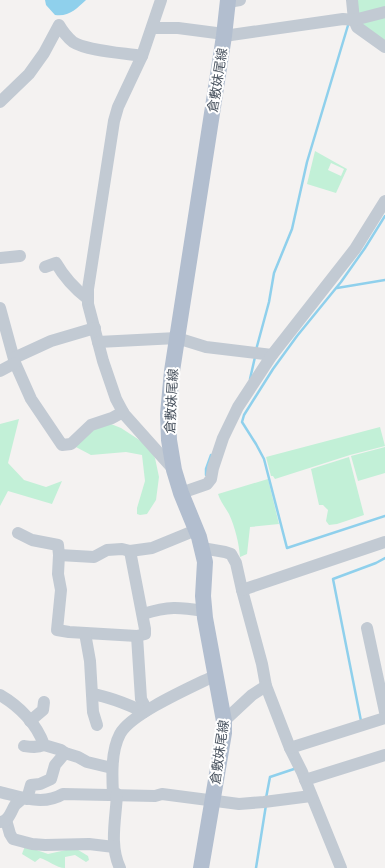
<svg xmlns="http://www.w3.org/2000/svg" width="385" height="868" viewBox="0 0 385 868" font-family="'Exo 2','Noto Sans JP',sans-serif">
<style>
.green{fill:#c2f0d7;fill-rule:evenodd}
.water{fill:#8fd0ec}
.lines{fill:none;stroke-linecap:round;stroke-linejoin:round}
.stream{stroke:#8fd0ec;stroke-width:2.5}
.minor{stroke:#c2cad3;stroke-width:12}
.major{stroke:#b2becf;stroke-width:16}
.labels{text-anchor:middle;stroke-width:4;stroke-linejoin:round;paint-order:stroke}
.street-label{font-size:13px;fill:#49535f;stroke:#fff}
</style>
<rect width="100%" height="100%" fill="#f4f2f1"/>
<g class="green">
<path d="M356,0h29v9l-26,6z"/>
<path d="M385,16v27l-24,-17 -1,-5z"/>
<path d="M315,151l32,18 -11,24 -29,-9zM331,163l13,6 -3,7 -13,-6z"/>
<path d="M19,419l-11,44 16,17 22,7 16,-6 -10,23 -44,-13 -8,15v-82z"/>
<path d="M111,424l10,4 26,17 8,13 4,19 -3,23 -9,14 -7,1 -3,-1v-6l8,-27 -3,-26 -16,-3 -35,3 -17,-9 19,-18z"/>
<path d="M380,427l5,19 -35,9 -75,24 -2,-3h-2l-5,-19z"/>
<path d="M385,447v26l-27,8 -7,-25z"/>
<path d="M349,457l15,58 -27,9 -8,1 -3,-4 2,-11 -5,-5h-4l-8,-36z"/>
<path d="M268,479l11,45 -29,3 -3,27 -7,3c-1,-14 -5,-30 -11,-43 -4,-7 -9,-13 -11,-20z"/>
<path d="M25,846l23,8 27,-6 13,8 1,4 -3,2 -11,-7 -10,2v11c-9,0 -17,-8 -25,-10l-5,4 -13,-8z"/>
</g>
<path class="water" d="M45,0h41c-10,9 -17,17 -31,15l-9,-10z"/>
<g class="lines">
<g class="stream">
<path d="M385,216l-20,32 -24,34 -44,54 -24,33 -29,46 -2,7 14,22 8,15 23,89 98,-32"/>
<path d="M337,288l48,-8"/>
<path d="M256,350l13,-48 5,-29 18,-44 15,-67 42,-140"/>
<path d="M250,379l5,-22"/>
<path d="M206,475v-6l5,-14"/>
<path d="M361,721l-28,-142 43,-16 9,-5"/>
<path d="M266,798l4,-21 24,-8"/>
<path d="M256,868l10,-63"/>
</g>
<g class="minor">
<path d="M161,0l-19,56 -24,51 -4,14 -26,168v15l15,57 13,38 8,15 50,56"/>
<path d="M352,0l2,20 3,7 28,20"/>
<path d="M228,2l12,-2"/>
<path d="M152,28h26l46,6"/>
<path d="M224,36l119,-17 11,1 31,-8"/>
<path d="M0,102l29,-28 15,-21 15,-28c4,7 8,12 14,17 14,9 51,11 69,14"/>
<path d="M0,258l20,-2"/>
<path d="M45,267l11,-4c8,14 19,26 32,36"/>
<path d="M0,308l15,55 16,36 31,46 9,-1 20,-19 21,-7 11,-6"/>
<path d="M98,342l79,-4 29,9 66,8"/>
<path d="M14,358l37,-17 44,-13"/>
<path d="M0,371l15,-8"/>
<path d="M181,493l26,-9 4,-5 2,-11 10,-30 15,-31 34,-52 83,-106 30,-48"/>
<path d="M18,533l14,7 26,5 1,10 -1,19 3,16 -4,40 12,2 68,4 8,-2v-5l-15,-78"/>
<path d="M202,548l23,4 6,2 5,9 6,27 20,74 4,22 24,62 12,24 39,96"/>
<path d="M59,555l35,2 13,-7 15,-1 8,2 22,-3 44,-18"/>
<path d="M242,590l143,-48"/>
<path d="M143,614c26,-8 35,-7 62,-3"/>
<path d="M367,628l18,84"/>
<path d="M85,633l5,28 3,51 4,13"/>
<path d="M137,636l4,63 6,11"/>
<path d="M92,694c19,3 35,10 52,18"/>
<path d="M0,695c19,11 37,29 44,50l17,5 4,3 13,4 9,5 25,6"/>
<path d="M30,721l13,-11 1,-8"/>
<path d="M224,721l28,-26 14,-9"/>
<path d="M24,746c7,1 13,2 20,-1"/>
<path d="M290,748l95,-30"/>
<path d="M305,780l80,-25"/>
<path d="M0,792c21,5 43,14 63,2l92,2 7,-2 77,10 25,-2 47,-6"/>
<path d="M113,794c-1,-19 -2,-43 7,-60 11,-21 74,-48 96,-59"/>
<path d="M117,794c-1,24 -8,51 3,74"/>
<path d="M27,799l4,-14 9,-1 11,-5 4,-14 10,-12"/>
<path d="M6,820l4,14 3,5 19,5 13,1 44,-1 25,3"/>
<path d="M0,822c9,0 11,-11 15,-17 3,-3 6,-5 8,-7"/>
</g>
<path class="major" d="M201,868l23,-135v-12l-19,-103 -2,-22 2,-34 -6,-25 -18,-44 -7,-23 -5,-30 -1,-26 4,-43 52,-335 4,-36"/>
</g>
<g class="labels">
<g class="street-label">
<text transform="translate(217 80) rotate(-81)" y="5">倉敷妹尾線</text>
<text transform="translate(171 401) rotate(-87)" y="5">倉敷妹尾線</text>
<text transform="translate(219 752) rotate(-82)" y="5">倉敷妹尾線</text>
</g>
</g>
</svg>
